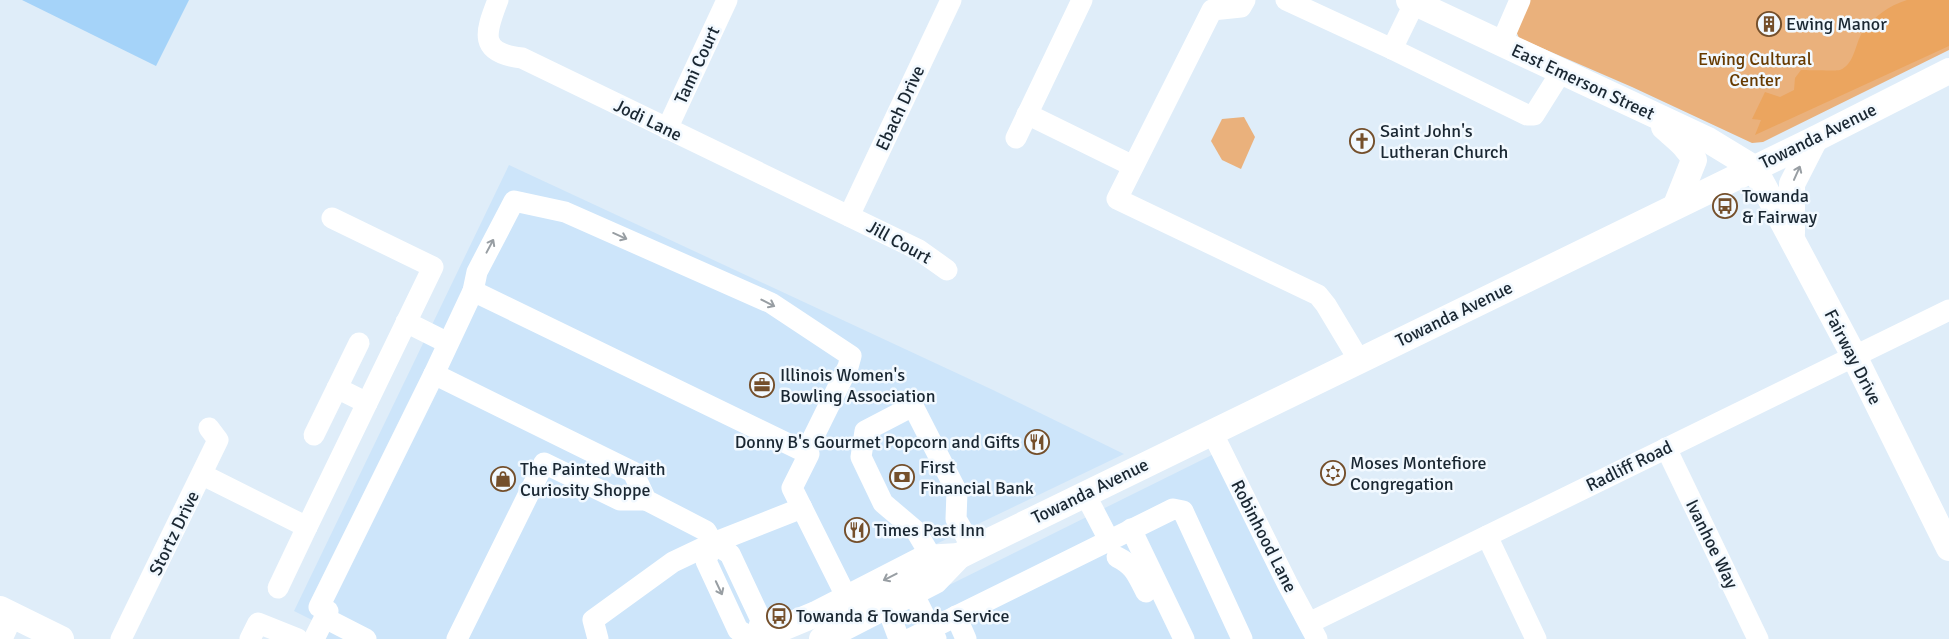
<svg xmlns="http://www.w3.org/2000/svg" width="1949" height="639" viewBox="0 0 1949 639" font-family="Signika,sans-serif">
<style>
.built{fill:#cde5fa}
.green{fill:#eab17c}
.forest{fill:#eba55f}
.water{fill:#a5d3f9}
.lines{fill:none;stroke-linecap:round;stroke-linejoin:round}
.minor{stroke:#fff;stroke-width:21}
.major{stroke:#fff;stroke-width:26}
.oneway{stroke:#989ea3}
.labels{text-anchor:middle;stroke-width:5;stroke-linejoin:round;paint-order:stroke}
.poi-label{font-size:18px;fill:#1a2732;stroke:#f2f9ff;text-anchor:start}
.park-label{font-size:18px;fill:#673a00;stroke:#f2f9ff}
.street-label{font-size:18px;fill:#1a2732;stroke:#f2f9ff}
</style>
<rect width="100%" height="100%" fill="#dfedf9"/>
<g class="built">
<path d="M509,165l484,225 131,64 -386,185h-433l9,-18 -20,-10z"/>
<path d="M1228,447l95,192h-483z"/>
</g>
<g class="green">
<path d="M1527,0h422v50l-186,92 -11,1 -120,-56 -113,-49 -3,-7z"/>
<path d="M1244,117l11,20 -14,32 -19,-9 -11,-19 11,-22z"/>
</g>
<path class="forest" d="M1907,0h42v46l-194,89 6,-15 -9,-1 13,-27 15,5 14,-7 1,-12 6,-8c6,0 37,1 39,0 15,-6 15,-27 23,-39 12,-15 25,-25 44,-31z"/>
<path class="water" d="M22,0h167l-33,66z"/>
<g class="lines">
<g class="minor">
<path d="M498,0c-13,33 -20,53 24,58l397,192 28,20"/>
<path d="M1245,0l-4,7 -29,3 -95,189 201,96 8,10 33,55"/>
<path d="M1286,0l106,49 135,66h7l27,-43"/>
<path d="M1501,44l19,-44"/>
<path d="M1392,49l23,-47"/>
<path d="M1027,114l106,52"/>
<path d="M667,129l60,-129"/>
<path d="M1016,138l66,-138"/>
<path d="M849,216l102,-216"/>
<path d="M473,291l4,-19 37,-71 51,11 206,91 80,53 -3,11 -42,85"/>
<path d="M406,322l42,21"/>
<path d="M337,388l22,-45"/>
<path d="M1212,432l75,151 30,56"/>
<path d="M314,435l23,-47 30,15"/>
<path d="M1666,448l92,191"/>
<path d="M203,475l104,52 126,-260 -101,-49"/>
<path d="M1085,494l24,46"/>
<path d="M1131,529l53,110"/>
<path d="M1487,536l49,103"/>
<path d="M713,543l-7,18 32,69 16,9"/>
<path d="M1117,557c18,9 20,18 29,35"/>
<path d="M939,570l-23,-39 -33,-28 -22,-46 4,-26 48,-25 44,86 -1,27 17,30"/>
<path d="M278,588l29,-61"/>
<path d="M913,593l23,46"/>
<path d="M887,607l12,32"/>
<path d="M956,616l10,23"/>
<path d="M325,618l41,21"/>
<path d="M1309,623l640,-313"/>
<path d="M2,639l11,-24"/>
<path d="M121,639l97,-199 -9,-12"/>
<path d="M250,639l8,-16 40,16"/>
<path d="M314,639l14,-28 -9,-4 115,-233"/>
<path d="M457,639l87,-176 76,37h26"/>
<path d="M598,639l-5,-19 80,-58 40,-19 89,-35"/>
<path d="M755,639l6,-19 -31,-66 -17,-11 -7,-12 -60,-31 -13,-28 -199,-98 39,-83 336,163 -17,34 55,110"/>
<path d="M910,639l263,-130 10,2 59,128"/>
</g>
<g class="major">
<path d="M1409,0l299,140 46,28 100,188 95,192"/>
<path d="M1664,127c11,10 24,19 30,33l-18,45"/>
<path d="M1792,233v-49l23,-45"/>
<path d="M0,609l61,30"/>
<path d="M756,639l60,-25 109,-56 34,-2"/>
<path d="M822,639l113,-58 24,-25 14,-7 842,-410 134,-68"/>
</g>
</g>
<defs><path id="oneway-shaft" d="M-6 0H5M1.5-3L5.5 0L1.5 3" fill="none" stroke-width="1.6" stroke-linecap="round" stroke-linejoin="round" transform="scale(1.25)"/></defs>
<g class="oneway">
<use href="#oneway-shaft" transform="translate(1797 173) rotate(-66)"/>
<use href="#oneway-shaft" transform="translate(620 236) rotate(24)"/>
<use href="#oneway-shaft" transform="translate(490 246) rotate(-62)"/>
<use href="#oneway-shaft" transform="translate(768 303) rotate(27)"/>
<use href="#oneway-shaft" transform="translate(890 577) rotate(153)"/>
<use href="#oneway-shaft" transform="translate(719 588) rotate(65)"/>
</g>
<defs>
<symbol id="building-ring" viewBox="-11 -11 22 22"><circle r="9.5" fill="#f2f9ff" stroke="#744f2b" stroke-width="1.5"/><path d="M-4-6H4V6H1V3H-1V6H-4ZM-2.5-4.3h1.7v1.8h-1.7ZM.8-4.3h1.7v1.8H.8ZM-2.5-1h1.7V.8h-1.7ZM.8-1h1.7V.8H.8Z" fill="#744f2b"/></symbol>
<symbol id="church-ring" viewBox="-11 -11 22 22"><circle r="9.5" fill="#f2f9ff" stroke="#744f2b" stroke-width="1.5"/><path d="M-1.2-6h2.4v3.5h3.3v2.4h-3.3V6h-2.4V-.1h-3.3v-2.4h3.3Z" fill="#744f2b"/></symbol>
<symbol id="bus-ring" viewBox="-11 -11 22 22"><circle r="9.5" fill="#f2f9ff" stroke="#744f2b" stroke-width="1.5"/><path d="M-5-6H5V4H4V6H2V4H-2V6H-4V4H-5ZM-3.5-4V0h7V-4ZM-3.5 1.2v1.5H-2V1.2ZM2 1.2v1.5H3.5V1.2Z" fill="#744f2b"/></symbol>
<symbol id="office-ring" viewBox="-11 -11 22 22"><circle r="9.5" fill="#f2f9ff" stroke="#744f2b" stroke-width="1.5"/><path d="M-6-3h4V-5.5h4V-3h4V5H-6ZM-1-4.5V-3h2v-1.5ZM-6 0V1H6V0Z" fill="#744f2b"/></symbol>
<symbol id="restaurant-ring" viewBox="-11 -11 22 22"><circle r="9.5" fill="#f2f9ff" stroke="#744f2b" stroke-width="1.5"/><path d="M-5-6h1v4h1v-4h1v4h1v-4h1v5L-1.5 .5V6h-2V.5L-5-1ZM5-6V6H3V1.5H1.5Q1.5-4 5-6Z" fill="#744f2b"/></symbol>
<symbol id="synagogue-ring" viewBox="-11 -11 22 22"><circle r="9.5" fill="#f2f9ff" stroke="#744f2b" stroke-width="1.5"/><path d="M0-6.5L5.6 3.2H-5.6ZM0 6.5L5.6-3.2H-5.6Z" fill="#744f2b"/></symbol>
<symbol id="bank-ring" viewBox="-11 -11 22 22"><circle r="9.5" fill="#f2f9ff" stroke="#744f2b" stroke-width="1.5"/><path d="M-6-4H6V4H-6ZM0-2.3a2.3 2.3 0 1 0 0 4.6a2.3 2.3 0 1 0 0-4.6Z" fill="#744f2b"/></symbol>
<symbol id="shop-ring" viewBox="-11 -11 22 22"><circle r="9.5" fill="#f2f9ff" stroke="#744f2b" stroke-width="1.5"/><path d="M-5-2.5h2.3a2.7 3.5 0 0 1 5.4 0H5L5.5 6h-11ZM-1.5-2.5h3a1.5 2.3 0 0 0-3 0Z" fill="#744f2b"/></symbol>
</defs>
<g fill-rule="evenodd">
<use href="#building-ring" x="1755" y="10" width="28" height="28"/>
<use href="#church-ring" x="1348" y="127" width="28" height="28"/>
<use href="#bus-ring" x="1711" y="192" width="28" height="28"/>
<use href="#office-ring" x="748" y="371" width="28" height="28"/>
<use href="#restaurant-ring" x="1023" y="428" width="28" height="28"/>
<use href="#synagogue-ring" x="1319" y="459" width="28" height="28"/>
<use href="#bank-ring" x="888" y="463" width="28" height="28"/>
<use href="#shop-ring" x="489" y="465" width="28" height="28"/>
<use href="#restaurant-ring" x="843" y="516" width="28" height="28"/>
<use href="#bus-ring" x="765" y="602" width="28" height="28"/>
</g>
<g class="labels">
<g class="poi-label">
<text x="1786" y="30">Ewing Manor</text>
<text x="1380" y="137">Saint John's<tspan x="1380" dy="21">Lutheran Church</tspan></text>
<text x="1742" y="202">Towanda<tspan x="1742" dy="21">&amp; Fairway</tspan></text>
<text x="780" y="381">Illinois Women's<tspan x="780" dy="21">Bowling Association</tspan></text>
<text x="1020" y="448" text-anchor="end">Donny B's Gourmet Popcorn and Gifts</text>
<text x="1350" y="469">Moses Montefiore<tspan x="1350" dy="21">Congregation</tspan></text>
<text x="920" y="473">First<tspan x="920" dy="21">Financial Bank</tspan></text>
<text x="520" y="475">The Painted Wraith<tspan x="520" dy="21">Curiosity Shoppe</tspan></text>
<text x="874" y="536">Times Past Inn</text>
<text x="796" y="622">Towanda &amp; Towanda Service</text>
</g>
<g class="park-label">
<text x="1755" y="65">Ewing Cultural<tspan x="1755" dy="21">Center</tspan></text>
</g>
<g class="street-label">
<text transform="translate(697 65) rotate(-65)" y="6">Tami Court</text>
<text transform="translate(1583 82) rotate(25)" y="6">East Emerson Street</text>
<text transform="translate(900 108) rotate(-65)" y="6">Ebach Drive</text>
<text transform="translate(648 120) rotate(26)" y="6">Jodi Lane</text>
<text transform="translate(1818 136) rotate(-26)" y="6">Towanda Avenue</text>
<text transform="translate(899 242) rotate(29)" y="6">Jill Court</text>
<text transform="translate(1454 314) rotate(-26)" y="6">Towanda Avenue</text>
<text transform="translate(1853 357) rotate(63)" y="6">Fairway Drive</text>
<text transform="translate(1629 466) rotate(-26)" y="6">Radliff Road</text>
<text transform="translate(1090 491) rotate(-26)" y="6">Towanda Avenue</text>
<text transform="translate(174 533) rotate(-64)" y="6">Stortz Drive</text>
<text transform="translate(1264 536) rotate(63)" y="6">Robinhood Lane</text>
<text transform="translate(1712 544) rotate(64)" y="6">Ivanhoe Way</text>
</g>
</g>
</svg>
